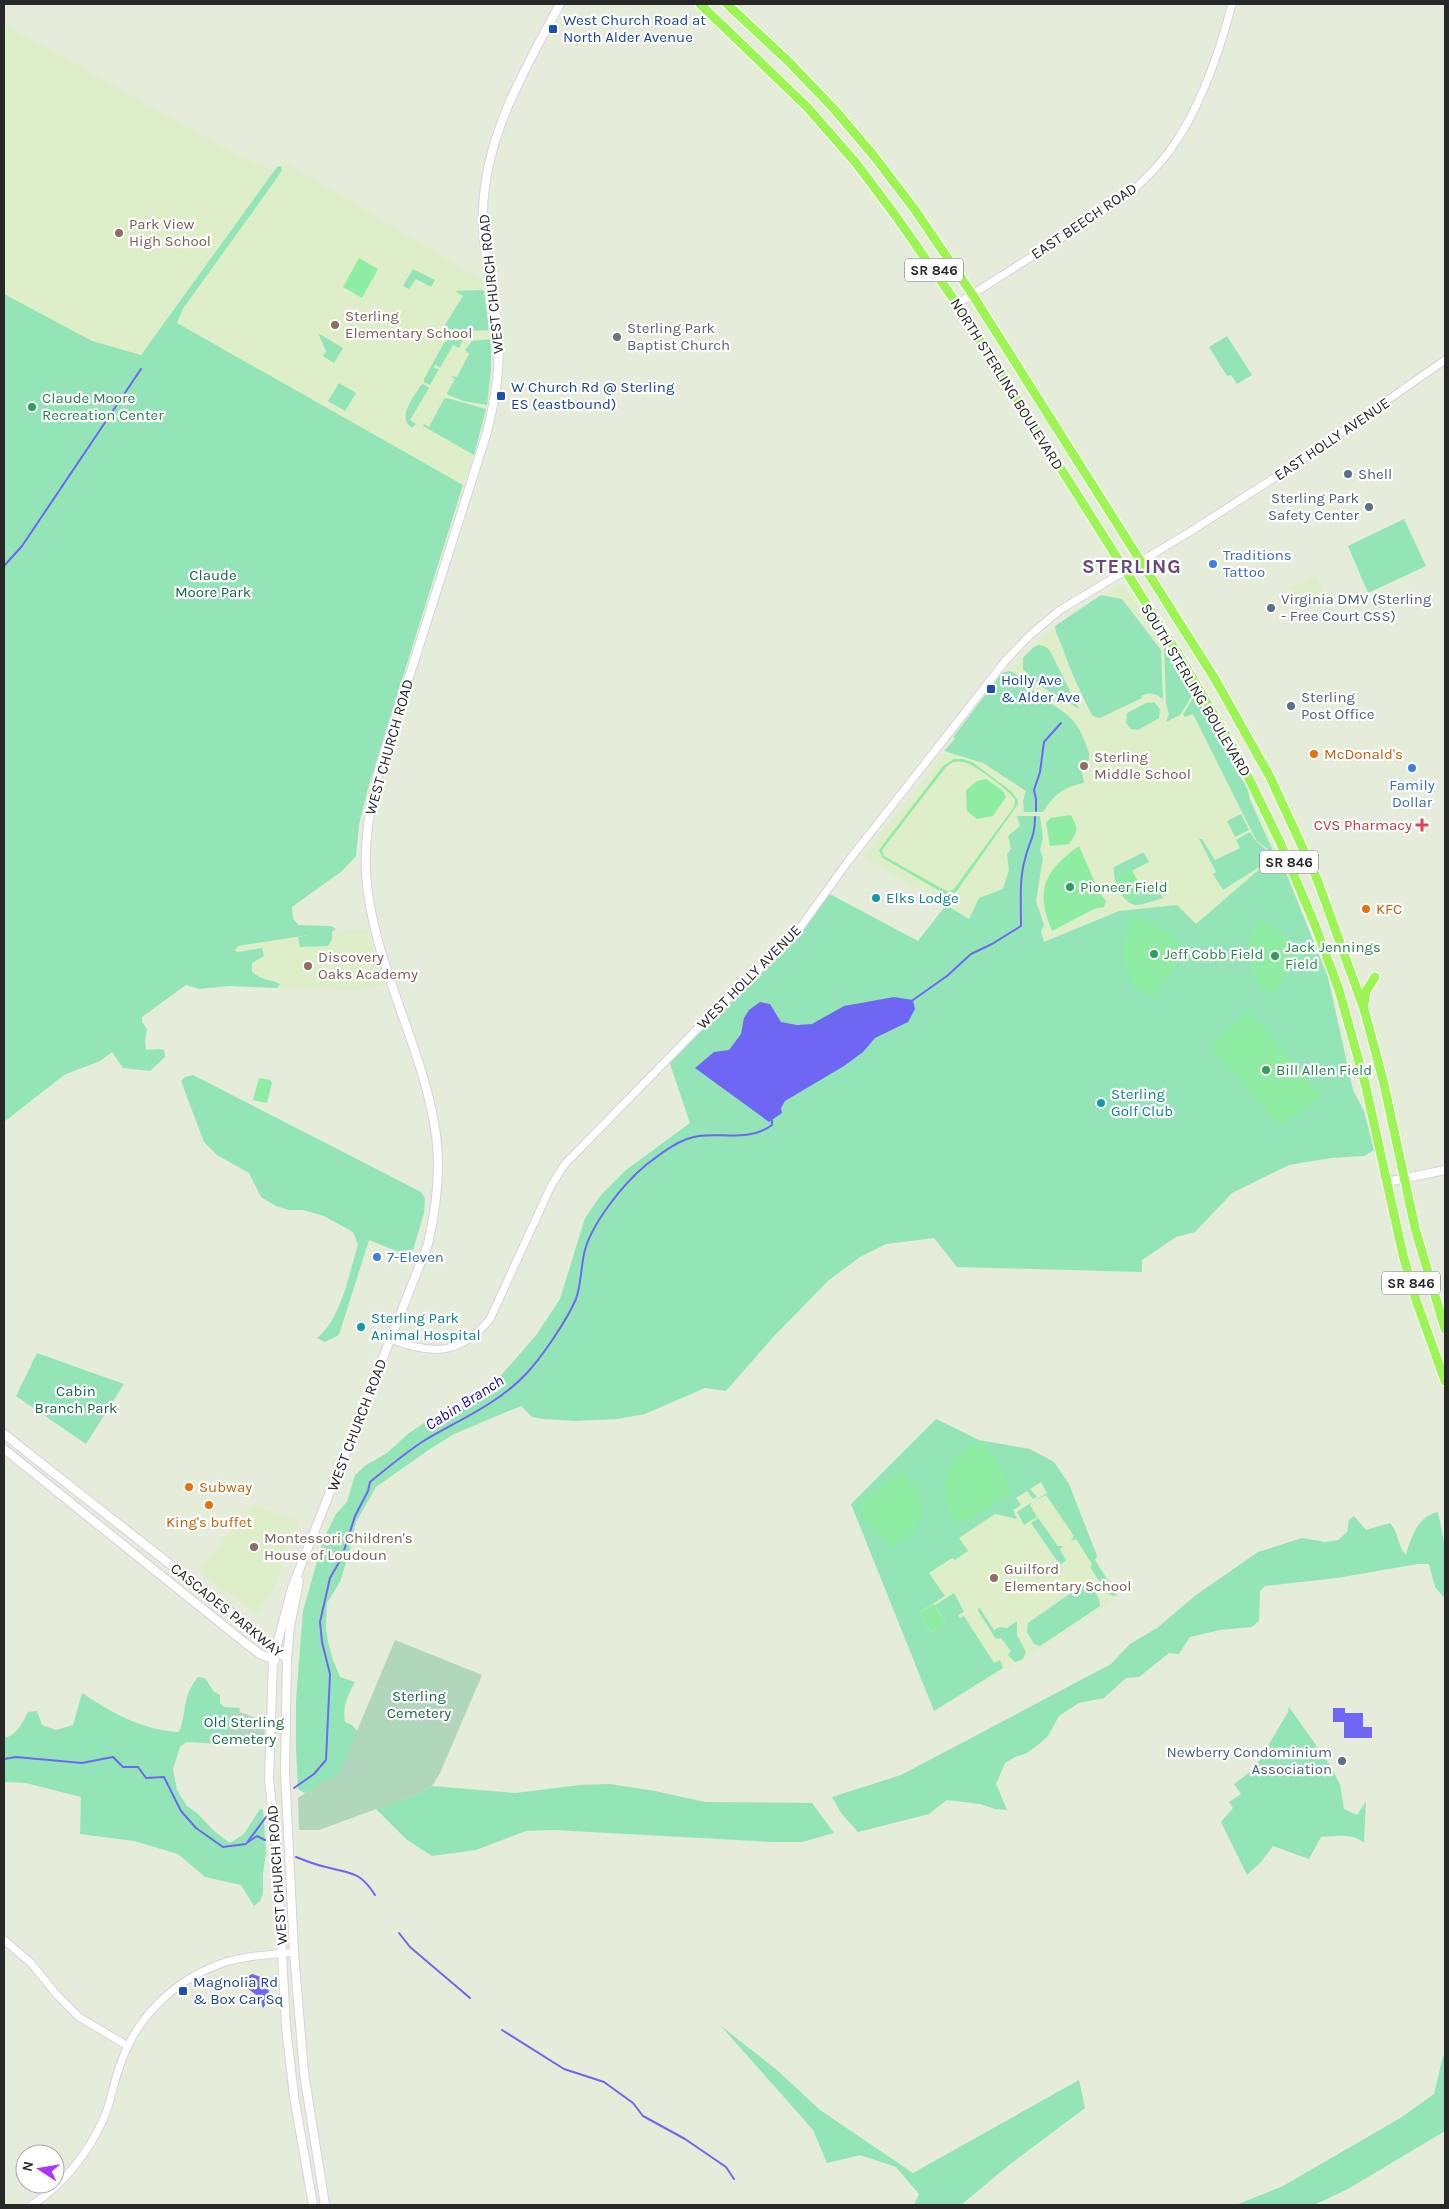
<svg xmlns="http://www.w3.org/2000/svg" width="1449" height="2209" viewBox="0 0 1449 2209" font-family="Karla,sans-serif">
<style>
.education{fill:#ddeec8}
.green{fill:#93e5b8}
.cemetery{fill:#b0d6bb}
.pitch{fill:#8eeda2;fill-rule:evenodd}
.water{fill:#6f67f3}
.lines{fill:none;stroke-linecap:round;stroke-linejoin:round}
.stream{stroke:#6f67f3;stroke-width:2}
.tertiary-casing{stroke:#dacfe2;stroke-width:9}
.secondary-casing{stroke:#dacfe2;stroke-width:10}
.primary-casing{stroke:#fff;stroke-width:11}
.tertiary{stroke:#fff;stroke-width:7}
.secondary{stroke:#fff;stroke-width:8}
.primary{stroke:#9df555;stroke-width:9}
.transit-dot{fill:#1a4fb4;stroke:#fff;stroke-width:2}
.education-dot{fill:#8d6e63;stroke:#fff;stroke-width:2}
.worship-dot{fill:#6b7280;stroke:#fff;stroke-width:2}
.leisure-dot{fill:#2e9e5b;stroke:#fff;stroke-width:2}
.service-dot{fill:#5c6f8a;stroke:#fff;stroke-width:2}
.shop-dot{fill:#3f7fe0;stroke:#fff;stroke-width:2}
.food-dot{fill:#e8710a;stroke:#fff;stroke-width:2}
.health-dot{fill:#e0444e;stroke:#fff;stroke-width:2}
.culture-dot{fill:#0f9aa8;stroke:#fff;stroke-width:2}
.labels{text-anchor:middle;stroke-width:4.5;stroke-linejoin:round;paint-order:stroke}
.shield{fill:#fff;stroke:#686868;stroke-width:1}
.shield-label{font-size:14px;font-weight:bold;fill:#282828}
.transit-label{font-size:15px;fill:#164399;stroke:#fff;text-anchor:start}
.street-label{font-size:15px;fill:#282828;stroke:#fff}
.education-label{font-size:15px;fill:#785e54;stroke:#fff;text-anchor:start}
.worship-label{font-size:15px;fill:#5b616d;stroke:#fff;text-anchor:start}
.leisure-label{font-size:15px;fill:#27864d;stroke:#fff;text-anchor:start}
.service-label{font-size:15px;fill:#4e5e75;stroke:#fff;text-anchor:start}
.shop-label{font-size:15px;fill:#366cbe;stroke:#fff;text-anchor:start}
.park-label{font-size:15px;fill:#176745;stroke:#fff}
.food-label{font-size:15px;fill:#c56008;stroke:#fff;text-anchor:start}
.health-label{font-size:15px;fill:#be3a42;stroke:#fff;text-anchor:end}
.culture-label{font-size:15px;fill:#0d838f;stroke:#fff;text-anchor:start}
.water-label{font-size:16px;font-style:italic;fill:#1c089d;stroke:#fff}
.district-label{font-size:20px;font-weight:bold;letter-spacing:1px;fill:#66487a;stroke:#fff}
</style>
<rect width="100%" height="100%" fill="#e5ecd9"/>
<g class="education">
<path d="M4,24l229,129 46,20 7,-10 196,117 8,49 1,38 -2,26 -5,27 -21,65 -291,-165 -27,36 -53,-15 -88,-47z"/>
<path d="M1316,576l7,16 -25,12 -7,-16z"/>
<path d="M1123,585l36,54 67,113 52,101 -82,72 -19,-20 -58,6 -97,40 -159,-95 160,-201 35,-31 56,-35z"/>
<path d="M367,929l18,56 -27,5 -120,-5 -2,-38 61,-11z"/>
<path d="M936,1419l43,21 51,9 24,13 15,22 29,76 20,37 -69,46 -115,68 -83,-207z"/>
<path d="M252,1504l47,18 -25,66 -18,25 -57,-41z"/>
</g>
<g class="green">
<path d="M281,166l1,4 -10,15 -90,125 -5,13 286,162 -95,303 -9,37 -3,31 -14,15 -50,36 1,12 6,6 32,1 5,3 -4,3v7l-4,7 -28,1 -2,-10 17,-3 -77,12 -3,4 2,2 25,-4 2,8 -12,7v9c11,9 18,7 28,12l-3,4 -48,-2 -30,3 -13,-4 -44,32v5l5,7 -2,12 1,9 12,-1 6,1 1,7 -15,14 -27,-3 -11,-16 -12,9 -36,14 -60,47v-828l88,47 49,14 136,-188z"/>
<path d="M413,269l22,11 -4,7 -15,-8 -7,10 -6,-3z"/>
<path d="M481,290l3,1 5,39 -42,2 -9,4 25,-40 -7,-4 1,-1z"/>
<path d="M318,333l25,15 -9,15 -11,-7 3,-5z"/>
<path d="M1227,336l25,39 -15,9 -6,-9 -4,1 -18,-29z"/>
<path d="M491,339v31l-4,35 -23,-4 -16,-6 -1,-2 8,-14 -4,-3 6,1 12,-23 -4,-4 7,-9z"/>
<path d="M463,340l-4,8 -6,-3 -13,23 -5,-4 -1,4 5,1 -9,16 -6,-3v-3l20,-36 4,-3z"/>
<path d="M339,383l17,10 -11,18 -17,-10z"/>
<path d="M423,384l6,4 -19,32 6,4 -4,4c-16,-11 2,-31 9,-43z"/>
<path d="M447,398l39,11 -12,46 -51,-29 1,-2 5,3 15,-28z"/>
<path d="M1404,519l22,47 -58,27 -20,-47z"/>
<path d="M1101,595l21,4 39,51 2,49c-7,-5 -13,-8 -22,-3l1,2 -42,20 -7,-2 -3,-5c-10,-20 -20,-41 -27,-62 -3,-9 -7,-14 -8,-23z"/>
<path d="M1039,645l7,2 4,4 29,58 -40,-24 -16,-16v-11l11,-11z"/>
<path d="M1164,646l29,48 -13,21 -14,7 3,-8 -3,-11z"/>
<path d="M1009,671c11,3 18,16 27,22 31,23 40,20 53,60v6l-7,12 2,12c-19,3 -31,12 -41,29h-19l-1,-11 3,-10 -43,-28 -39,-12 11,-12 -2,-2 49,-64z"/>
<path d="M1195,695l53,95 2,10 25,55 3,-2 50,124 25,113 11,21 10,39 -10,6 -33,2 -42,7 -57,28 -37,39 -19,5 -34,23v12l-185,-5 -23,-29 -48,6 -26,13 -31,23 -54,55 -49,56 -21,-3 -60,26 -27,5 -43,2 -32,-2 -11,-2 -11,-11 -67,28 -24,15 -54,38 -20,35 -6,28 -10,32 -13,21 -1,24 2,15 5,18 7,17 15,5c-7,13 -13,25 -10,40l7,3 6,7 -19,42 -34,19 -7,-4 -2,-41v-48l7,-89 20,-71 13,-26 11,-12 8,-27 11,-10 21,-12 22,-20 27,-18 29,-10 26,-18 46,-53 23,-35 25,-81 16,-23 25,-25 64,-47 -22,-65 126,-122 32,-44 92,49 28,-36 23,14 10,-21 24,-9 6,-19 -2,-16 4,-5 -3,-13 12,-10 -3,-10h23l3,22 -3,12 3,8 -7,43 8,24 -3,6 3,11 75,-31 58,-6 19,19 74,-64 -47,30 -10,-16 3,-2 -17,-33h3l13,21 25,-12 -4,-8 14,-8 5,8 18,16 2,-1 -19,-15 -63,-126 -8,3 -2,-3z"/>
<path d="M1154,702l6,7 -1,9 -21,12 -7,-1 -5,-6 1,-10 19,-10z"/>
<path d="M1241,814l8,16 -14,7 -8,-16z"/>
<path d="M1142,853h2l5,9 -31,16 10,23 29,-14 6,11c-8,2 -19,7 -27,7 -14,-1 -24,-26 -22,-38z"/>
<path d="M193,1075l228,117 4,6 -1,15 -13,44 -42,-17 -30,95 -14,7 -8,-4c24,-19 32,-64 41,-93l-5,-13 -29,-16 -21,-6h-14l-13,-4 -15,-9 -12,-24 -32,-18 -13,-13 -23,-61 4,-4z"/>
<path d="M37,1353l87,31 -38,60 -70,-48z"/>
<path d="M936,1419l43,21 51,9 24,13 15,22 28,72 -2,4 22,35 -4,1 -6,-3 -17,-26 2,-3 -16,-25 -5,2 3,-5 -28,-41 -12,6 13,-8 -6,-11 -11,7 7,8 -4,2 -6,-8 -11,7 5,7 -8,5 4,9 -22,-5 -36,24 9,13 -13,9 -3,-2 -23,15 16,23 -26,17 12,19 15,-9 -11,-18 19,-12 10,19 -6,3 2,3 4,-2 30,47 6,-3 3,8 -69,43 -83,-207z"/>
<path d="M1032,1502l-2,3 7,12 -13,8 -7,-13z"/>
<path d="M1438,1512l7,35v52l-10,-12 -6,-23h-11l-81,14 -72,8 -5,5 -1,30 -7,6 -32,3 -30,7 -11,17 -10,-1 -30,24 -13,1 -22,20 -25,5 -20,13 -11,20 -9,8 -12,9 -12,4 -10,6 -9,21 11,26 -12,-1 -15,-5 -33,-4 -18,14 -71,18 -17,-19 -9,-16 69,-22 210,-111 19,-20 27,-16 39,-33 62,-43 44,-14 23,4 13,-2 9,-8 2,-12 5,-4 12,14 24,-7c9,10 7,22 16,32 5,-18 12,-39 32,-43z"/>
<path d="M1038,1518l20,28h5l-3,4 6,10 -6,5 -29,-42z"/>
<path d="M1081,1586c11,-1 19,9 19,20l-60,40 -6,-2 -7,-12 1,-9z"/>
<path d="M979,1607l15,23 6,-3 7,1 10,-7v14l9,17 -3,7 -8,3 -7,-7 3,-4 -10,-13 -5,1 -18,-28z"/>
<path d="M198,1677l7,1 9,14 6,3v8l4,4 16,1 -2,16 19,18 -3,4 -67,-4 -7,5 -7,22 4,21 10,16 10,7 17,18 16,12 14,-9 16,-25 3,1 3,43 -3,20v21l-3,7 -6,5 -13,-21 -36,-8 -27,-23 -44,-13 -54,-7 1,-37 -55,-14 -22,-1v-44c12,-2 19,-16 24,-26l9,-1 5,14 14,5 17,-5 9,-32c30,20 60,37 97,39 9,-23 2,-34 19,-55z"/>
<path d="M1289,1707l39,55 12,22 4,25 13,6 9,-14 -2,42c-10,-10 -30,-7 -43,-6l-12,22 -36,-13 -12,16 -14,13 -26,-53 12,-14 -4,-6 12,-8 -7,-10 21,-16 33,-56z"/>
<path d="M610,1784l45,7 50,11 107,1 22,30 -32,9h-29l-219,-12 -28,1 -50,19 -44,6 -25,-16 -31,-31 44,-16 12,-7 83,7 65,-8z"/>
<path d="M721,2026l56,44 43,40 93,63 166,-93 6,28 -76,57 -48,40h-47l5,-11 -23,-27 -36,-12 -33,8 -14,-33z"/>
<path d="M1443,2056l2,1v74l-97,58 -34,16h-78l47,-19 119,-69 32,-23z"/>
</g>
<g class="cemetery">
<path d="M395,1640l87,35 -42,98 -8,13 -12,7 -101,37h-20l-1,-32 26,-17 15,-7z"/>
<path d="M231,1709l34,12 -1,24h-37z"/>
</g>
<g class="pitch">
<path d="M359,258l19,11 -16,29 -19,-11z"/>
<path d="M954,759h9l9,3 39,29 6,8 1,5 -62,88 -7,3 -6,-2 -60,-35 -4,-8 64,-84zM953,762c6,-1 10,-1 16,2 11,5 40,26 46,36l-1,7 -60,82 -6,3 -64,-36 -2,-6 64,-83z"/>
<path d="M986,779l17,12 3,6 -13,19 -16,3 -10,-8 -1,-21 11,-9z"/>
<path d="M1071,815c7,14 8,15 -2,29l-19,2 -4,-23 4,-5z"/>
<path d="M1079,846l20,46 7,9 -2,6 -10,2 -42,22c-17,-41 -8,-60 27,-85z"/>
<path d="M1132,870l12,23 -16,8 -11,-23z"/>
<path d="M1134,914l53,31 1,4 -36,49c-7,-5 -14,-9 -19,-15 -14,-18 -12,-52 1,-69z"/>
<path d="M1260,919l44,30 1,4 -34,42c-26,-20 -31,-50 -11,-76z"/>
<path d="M1248,1010l74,85 -43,31 -69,-81z"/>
<path d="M259,1078l11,2 2,3 -5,20 -14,-3z"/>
<path d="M982,1442l16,22 13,24 -1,6 -51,30c-5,-6 -10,-13 -12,-20 -9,-26 8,-58 35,-62z"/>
<path d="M901,1470c5,5 11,11 15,18 17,27 -4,46 -26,59l-31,-37 -1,-5z"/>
<path d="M934,1604l12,19 -15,9 -12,-19z"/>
</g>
<g class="water">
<path d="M894,997l19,3 2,9 -7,13 -33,16 -12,14 -19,14 -59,35 -4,7 1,5 -13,9 -74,-54 19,-16 15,-2 12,-16 3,-16 5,-8 11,-8 10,2 11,18 16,3 15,-1 32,-18z"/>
<path d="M1333,1708h12v5h18v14h9v11h-28v-16h-11z"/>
<path d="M252,1974l12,4c7,11 6,21 -1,30l-4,-11 -20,-15z"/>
</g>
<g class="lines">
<g class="stream">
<path d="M4,566l18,-20 119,-177"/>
<path d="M1036,811v-12l-2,-9 6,-18 4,-30 17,-19"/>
<path d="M913,1000l34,-24 24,-22 21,-10 29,-18c0,-22 -2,-46 4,-67 4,-18 10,-21 10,-42"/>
<path d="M4,1759l12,-2 66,6 31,-6 10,10h15l8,11 18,-1 17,34 15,17 27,19 23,-3 20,-27"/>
<path d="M294,1788l20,-14 12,-14 4,-86 -8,-32 -2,-20 10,-44 12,-21 13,-41 13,-25 2,-9c17,-14 34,-28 52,-40 34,-21 75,-37 104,-68 16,-17 41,-54 50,-75 5,-14 5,-31 8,-45 6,-29 39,-70 62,-89 14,-11 34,-27 53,-29 24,-3 52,5 73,-11v-5"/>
<path d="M248,1842l9,-6 8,4"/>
<path d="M296,1857c10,4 20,8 30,10 25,7 34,4 49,28"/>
<path d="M399,1933l11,14 60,51"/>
<path d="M502,2030l62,39 40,13 29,21 10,13 42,23 41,28 8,12"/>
</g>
<defs>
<g id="tertiary">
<path d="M957,304l169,-107c16,-15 32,-30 45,-48 30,-42 48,-95 61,-145"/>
<path d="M390,1339c42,16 69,17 100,-20l61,-133 13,-21 140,-143 90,-86 55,-76 92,-117 65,-83 23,-24 31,-26 128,-77 111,-71 146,-102"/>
<path d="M4,1940l27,23 26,32 22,22 49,29"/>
<path d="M32,2205c32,-21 56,-52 72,-87 8,-19 10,-39 18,-58 17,-47 57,-83 104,-98 22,-7 45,-7 68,-10"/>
</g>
<g id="secondary">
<path d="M1387,1182l58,-12"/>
<path d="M4,1434l242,190 41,35"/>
<path d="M4,1449l240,193 16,12 15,6"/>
<path d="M299,1581l-9,46 -3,32 -2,112 9,181 10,121 21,132"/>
<path d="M313,2205l-19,-109 -8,-69 -10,-182 -7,-66 4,-119 19,-72 136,-344c8,-35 13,-73 8,-109 -12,-88 -64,-172 -70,-261 -4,-72 25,-141 47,-209 24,-77 49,-155 74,-233 9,-36 15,-72 10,-109 -5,-37 -15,-74 -14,-112 2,-76 42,-142 77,-207"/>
</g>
<g id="primary">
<path d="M700,4l107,103 49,56 39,52 62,89 226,358 53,90 44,90 35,83 24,65 26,93 38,172 13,45 29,81"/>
<path d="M727,4l62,58 45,47 40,47 41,54 57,84 243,385 55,98 47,102 47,130 20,75 31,144 30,101"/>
<path d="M1364,1004l2,-13 9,-14"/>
</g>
</defs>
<use href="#tertiary" class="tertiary-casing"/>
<use href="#secondary" class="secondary-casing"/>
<use href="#primary" class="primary-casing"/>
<use href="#tertiary" class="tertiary"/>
<use href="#secondary" class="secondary"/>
<use href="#primary" class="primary"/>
</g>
<g class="transit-dot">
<rect x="548" y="24" width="10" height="10" rx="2.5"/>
<rect x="496" y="391" width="10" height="10" rx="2.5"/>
<rect x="986" y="684" width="10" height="10" rx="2.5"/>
<rect x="178" y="1986" width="10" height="10" rx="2.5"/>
</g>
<g class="education-dot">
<circle cx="119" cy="233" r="5"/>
<circle cx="335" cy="325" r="5"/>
<circle cx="1084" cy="766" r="5"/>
<circle cx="308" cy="966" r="5"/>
<circle cx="254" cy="1547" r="5"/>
<circle cx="994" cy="1578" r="5"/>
</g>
<circle class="worship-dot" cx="617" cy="337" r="5"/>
<g class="leisure-dot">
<circle cx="32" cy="407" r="5"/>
<circle cx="1070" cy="887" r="5"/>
<circle cx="1154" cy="954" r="5"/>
<circle cx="1275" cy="956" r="5"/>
<circle cx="1266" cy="1070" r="5"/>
</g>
<g class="service-dot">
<circle cx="1348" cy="474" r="5"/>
<circle cx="1369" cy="507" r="5"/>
<circle cx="1271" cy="608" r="5"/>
<circle cx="1291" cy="706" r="5"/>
<circle cx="1342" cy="1761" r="5"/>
</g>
<g class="shop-dot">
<circle cx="1213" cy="564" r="5"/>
<circle cx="1412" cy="768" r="5"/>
<circle cx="377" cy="1257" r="5"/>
</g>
<g class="food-dot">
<circle cx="1314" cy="754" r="5"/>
<circle cx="1366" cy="909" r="5"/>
<circle cx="189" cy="1487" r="5"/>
<circle cx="209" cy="1505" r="5"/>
</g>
<path class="health-dot" d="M1419.5 817.5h5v5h5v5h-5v5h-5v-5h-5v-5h5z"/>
<g class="culture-dot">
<circle cx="876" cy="898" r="5"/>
<circle cx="1101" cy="1103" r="5"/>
<circle cx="361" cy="1327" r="5"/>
</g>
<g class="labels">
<g class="shield">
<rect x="905" y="258.5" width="58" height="23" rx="4"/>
<rect x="1260" y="850.5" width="58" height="23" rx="4"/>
<rect x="1382" y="1271.5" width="58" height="23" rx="4"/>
</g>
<g class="shield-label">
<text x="934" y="275">SR 846</text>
<text x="1289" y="867">SR 846</text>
<text x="1411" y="1288">SR 846</text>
</g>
<g class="transit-label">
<text x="563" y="25">West Church Road at<tspan x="563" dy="17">North Alder Avenue</tspan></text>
<text x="511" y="392">W Church Rd @ Sterling<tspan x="511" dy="17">ES (eastbound)</tspan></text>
<text x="1001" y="685">Holly Ave<tspan x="1001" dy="17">&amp; Alder Ave</tspan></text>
<text x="193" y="1987">Magnolia Rd<tspan x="193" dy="17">&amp; Box Car Sq</tspan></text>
</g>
<g class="street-label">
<text transform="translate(1084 221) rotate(-34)" y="5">EAST BEECH ROAD</text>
<text transform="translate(491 284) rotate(-96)" y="5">WEST CHURCH ROAD</text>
<text transform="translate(1007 384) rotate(58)" y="5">NORTH STERLING BOULEVARD</text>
<text transform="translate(1332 439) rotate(-34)" y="5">EAST HOLLY AVENUE</text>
<text transform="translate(1196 690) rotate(59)" y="5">SOUTH STERLING BOULEVARD</text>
<text transform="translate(389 747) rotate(-74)" y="5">WEST CHURCH ROAD</text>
<text transform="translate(749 977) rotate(-45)" y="5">WEST HOLLY AVENUE</text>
<text transform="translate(357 1425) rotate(-69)" y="5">WEST CHURCH ROAD</text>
<text transform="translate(227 1610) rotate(39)" y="5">CASCADES PARKWAY</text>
<text transform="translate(277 1875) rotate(-94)" y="5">WEST CHURCH ROAD</text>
</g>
<g class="education-label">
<text x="129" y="229">Park View<tspan x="129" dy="17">High School</tspan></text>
<text x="345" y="321">Sterling<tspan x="345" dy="17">Elementary School</tspan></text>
<text x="1094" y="762">Sterling<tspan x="1094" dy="17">Middle School</tspan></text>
<text x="318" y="962">Discovery<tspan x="318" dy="17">Oaks Academy</tspan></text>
<text x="264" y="1543">Montessori Children's<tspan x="264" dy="17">House of Loudoun</tspan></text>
<text x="1004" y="1574">Guilford<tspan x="1004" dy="17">Elementary School</tspan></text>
</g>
<g class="worship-label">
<text x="627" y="333">Sterling Park<tspan x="627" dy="17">Baptist Church</tspan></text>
</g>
<g class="leisure-label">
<text x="42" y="403">Claude Moore<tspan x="42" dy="17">Recreation Center</tspan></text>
<text x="1080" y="892">Pioneer Field</text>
<text x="1285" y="952">Jack Jennings<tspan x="1285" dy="17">Field</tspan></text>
<text x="1164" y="959">Jeff Cobb Field</text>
<text x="1276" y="1075">Bill Allen Field</text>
</g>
<g class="service-label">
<text x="1358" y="479">Shell</text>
<text x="1359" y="503" text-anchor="end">Sterling Park<tspan x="1359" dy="17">Safety Center</tspan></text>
<text x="1281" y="604">Virginia DMV (Sterling<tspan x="1281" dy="17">- Free Court CSS)</tspan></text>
<text x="1301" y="702">Sterling<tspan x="1301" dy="17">Post Office</tspan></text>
<text x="1332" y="1757" text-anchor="end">Newberry Condominium<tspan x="1332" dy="17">Association</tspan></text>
</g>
<g class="shop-label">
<text x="1223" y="560">Traditions<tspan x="1223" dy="17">Tattoo</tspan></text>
<text x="1412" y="790" text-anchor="middle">Family<tspan x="1412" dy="17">Dollar</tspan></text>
<text x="387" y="1262">7-Eleven</text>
</g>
<g class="park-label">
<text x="213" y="580">Claude<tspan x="213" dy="17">Moore Park</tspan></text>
<text x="76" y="1396">Cabin<tspan x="76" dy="17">Branch Park</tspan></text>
<text x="419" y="1701">Sterling<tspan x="419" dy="17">Cemetery</tspan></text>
<text x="244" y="1727">Old Sterling<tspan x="244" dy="17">Cemetery</tspan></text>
</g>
<g class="food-label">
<text x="1324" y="759">McDonald's</text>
<text x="1376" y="914">KFC</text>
<text x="199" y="1492">Subway</text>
<text x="209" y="1527" text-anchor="middle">King's buffet</text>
</g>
<g class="health-label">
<text x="1412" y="830">CVS Pharmacy</text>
</g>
<g class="culture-label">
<text x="886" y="903">Elks Lodge</text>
<text x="1111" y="1099">Sterling<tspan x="1111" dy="17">Golf Club</tspan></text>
<text x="371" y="1323">Sterling Park<tspan x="371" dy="17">Animal Hospital</tspan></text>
</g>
<g class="water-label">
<text transform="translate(464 1402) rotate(-32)" y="6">Cabin Branch</text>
</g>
<g class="district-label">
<text x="1132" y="573">STERLING</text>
</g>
</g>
<rect width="1449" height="2209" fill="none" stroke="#282828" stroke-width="10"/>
<g transform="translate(40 2169) rotate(282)"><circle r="24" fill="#ffffff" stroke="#a9a9a9"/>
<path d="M0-4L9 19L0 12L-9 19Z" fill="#ad33ff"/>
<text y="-8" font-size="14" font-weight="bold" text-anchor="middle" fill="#282828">N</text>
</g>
</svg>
